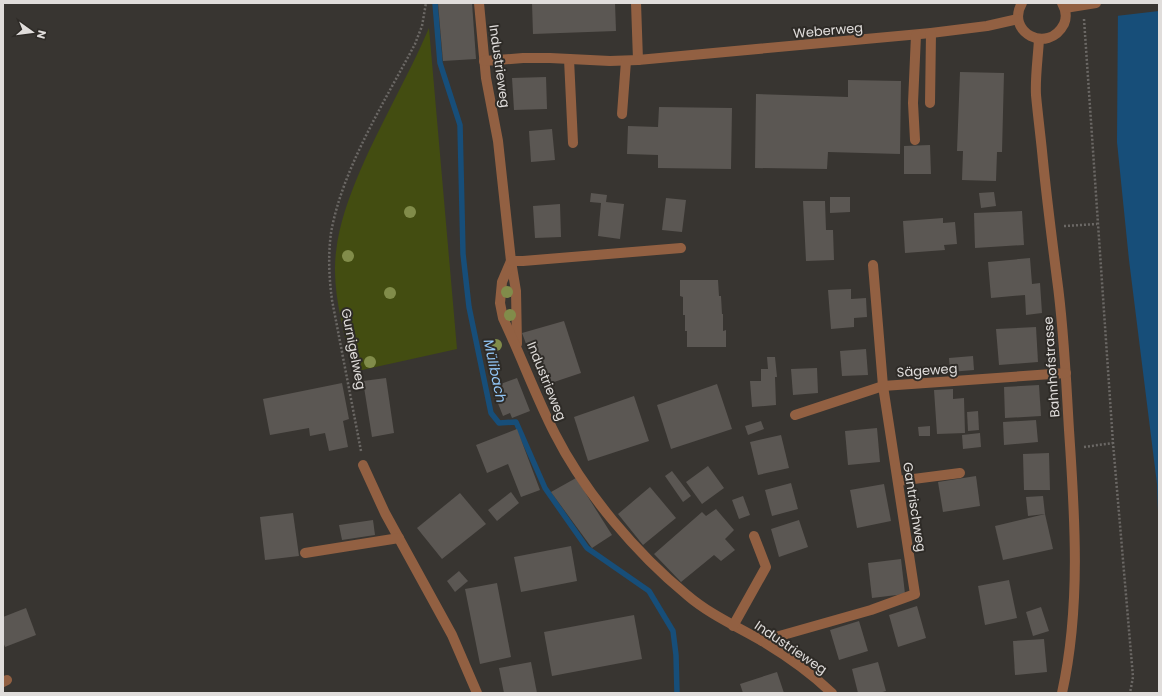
<svg xmlns="http://www.w3.org/2000/svg" width="1162" height="696" viewBox="0 0 1162 696" font-family="Poppins,sans-serif">
<style>
.green{fill:#434d11}
.water{fill:#174e79}
.pier{fill:#383531}
.lines{fill:none;stroke-linecap:round;stroke-linejoin:round}
.stream{stroke:#174e79;stroke-width:5.5}
.building{fill:#5b5753}
.path{stroke:#6b6865;stroke-width:2.5;stroke-dasharray:2 2;stroke-linecap:butt}
.minor{stroke:#926042;stroke-width:10}
.tree{fill:#818c4a}
.labels{text-anchor:middle;stroke-width:4;stroke-linejoin:round;paint-order:stroke}
.street-label{font-size:13px;fill:#e0dddb;stroke:#2e2b27}
.water-label{font-size:14px;font-style:italic;fill:#91c4f4;stroke:#2e2b27}
</style>
<rect width="100%" height="100%" fill="#383531"/>
<path class="green" d="M429,28l28,321 -104,23c-8,-38 -22,-80 -17,-120 3,-28 13,-55 24,-81 21,-49 48,-94 69,-143z"/>
<path class="water" d="M1118,3h41v536l-2,-55 -28,-224 -12,-118z"/>
<path class="pier" d="M1116,3h43v8l-43,5z"/>
<g class="lines">
<path class="stream" d="M435,3l5,60 20,62 3,129 6,53 22,106 8,10 17,-1 29,66 42,60 62,43 24,40 3,24 1,38"/>
</g>
<g class="building">
<path d="M438,3h34l4,56 -33,2z"/>
<path d="M532,3h83l1,28 -83,3z"/>
<path d="M960,72l44,1 -2,79h-5l-1,29 -34,-1 1,-29h-6z"/>
<path d="M546,77l1,32 -33,1 -2,-32z"/>
<path d="M848,80l53,1 -1,73 -72,-2 -1,17 -72,-1 1,-74 92,3z"/>
<path d="M659,107l73,1 -1,61 -73,-1v-13l-31,-1 1,-28 30,1z"/>
<path d="M552,129l3,31 -24,2 -2,-31z"/>
<path d="M930,145l1,29h-27v-28z"/>
<path d="M994,192l2,14 -15,2 -2,-15z"/>
<path d="M591,193l16,2 -1,7 18,2 -4,35 -22,-3 3,-33 -11,-1z"/>
<path d="M830,197h20v15l-20,1z"/>
<path d="M666,198l20,2 -4,32 -20,-2z"/>
<path d="M803,201h22l1,29h7l1,30 -28,1z"/>
<path d="M560,204l1,33 -26,1 -2,-32z"/>
<path d="M1022,211l2,34 -49,3 -1,-35z"/>
<path d="M943,218v5l12,-1 2,22 -13,1 1,5 -40,3 -2,-32z"/>
<path d="M1030,258l2,26 8,-1 2,30 -16,2 -1,-20 -34,3 -3,-36z"/>
<path d="M680,280h38l1,16h2l1,18h1v17l3,-1v17h-39v-16h-2v-16h-2v-18l-3,-1z"/>
<path d="M851,289v10l15,-1 1,19 -13,1v9l-23,2 -3,-39z"/>
<path d="M564,321l17,52 -39,13 -20,-53z"/>
<path d="M1036,327l2,35 -39,3 -3,-36z"/>
<path d="M866,349l2,26 -26,1 -2,-25z"/>
<path d="M973,356l1,14 -24,2 -1,-14z"/>
<path d="M767,357h8l2,20h-2l1,28 -24,2 -2,-26h11v-12h7z"/>
<path d="M817,368l1,25 -25,2 -2,-26z"/>
<path d="M386,378l8,55 -22,4 -9,-56z"/>
<path d="M517,378l13,33 -18,7 -2,-5 -7,3 -8,-20 7,-2 -4,-9z"/>
<path d="M342,383l7,36 -6,2 5,26 -19,4 -4,-18 -15,3 -1,-8 -39,7 -7,-36z"/>
<path d="M717,384l15,45 -61,20 -14,-44z"/>
<path d="M1039,385l2,31 -36,2 -1,-31z"/>
<path d="M953,389v10l11,-1 1,35 -28,1 -3,-44z"/>
<path d="M634,396l15,45 -61,20 -14,-44z"/>
<path d="M978,411l1,19 -11,1 -1,-19z"/>
<path d="M1036,420l2,22 -34,3 -1,-23z"/>
<path d="M761,421l3,8 -16,6 -3,-9z"/>
<path d="M930,426v10h-11l-1,-9z"/>
<path d="M877,428l3,34 -32,3 -3,-34z"/>
<path d="M517,429l23,61 -19,7 -13,-33 -21,9 -11,-28z"/>
<path d="M980,433l1,14 -18,2 -1,-14z"/>
<path d="M781,435l8,33 -31,7 -8,-33z"/>
<path d="M1049,453l1,37h-26l-1,-36z"/>
<path d="M708,466l16,22 -22,16 -16,-22z"/>
<path d="M672,471l19,25 -8,6 -18,-26z"/>
<path d="M976,476l4,30 -37,6 -5,-30z"/>
<path d="M576,478l36,57 -20,13 -41,-56z"/>
<path d="M791,483l7,26 -26,7 -7,-26z"/>
<path d="M884,484l7,37 -34,7 -7,-38z"/>
<path d="M650,487l26,31 -33,27 -25,-31z"/>
<path d="M511,492l8,11 -22,18 -9,-11z"/>
<path d="M460,493l26,31 -44,35 -25,-31z"/>
<path d="M743,496l7,19 -11,4 -7,-19z"/>
<path d="M1043,496l2,18 -17,2 -2,-19z"/>
<path d="M716,509l18,21 -9,9 10,11 -14,11 -7,-6 -33,27 -27,-28 48,-42 4,4z"/>
<path d="M293,513l6,43 -34,4 -5,-43z"/>
<path d="M1045,514l8,35 -50,11 -8,-34z"/>
<path d="M373,520l2,15 -33,5 -3,-15z"/>
<path d="M799,520l9,27 -29,10 -8,-28z"/>
<path d="M571,546l6,35 -56,11 -7,-35z"/>
<path d="M901,559l4,35 -33,4 -4,-35z"/>
<path d="M459,571l9,10 -13,11 -8,-11z"/>
<path d="M1009,580l8,38 -32,7 -7,-39z"/>
<path d="M497,583l14,74 -31,7 -15,-75z"/>
<path d="M917,606l9,32 -28,9 -9,-32z"/>
<path d="M1041,607l8,24 -16,5 -7,-24z"/>
<path d="M26,608l10,27 -31,12 -2,-5v-25z"/>
<path d="M634,615l8,44 -90,17 -8,-44z"/>
<path d="M859,621l9,30 -29,9 -9,-30z"/>
<path d="M1044,639l3,33 -32,3 -2,-34z"/>
<path d="M531,662l6,31h-33l-5,-25z"/>
<path d="M878,662l8,29 -7,2h-21l-6,-24z"/>
<path d="M777,672l7,21h-41l-3,-9z"/>
</g>
<g class="lines">
<g class="path">
<path d="M1084,19l29,424 20,234 -3,16"/>
<path d="M1064,226l33,-2"/>
<path d="M1084,447l29,-4"/>
<path d="M361,451l-29,-151c-3,-23 -4,-45 -1,-67 11,-64 54,-132 84,-189l7,-18 4,-23"/>
</g>
<g class="minor">
<path d="M479,3l7,75 12,63 13,120 5,30 1,53"/>
<path d="M636,3l2,57"/>
<path d="M1022,3c-17,29 26,52 42,21 3,-7 2,-14 -2,-21"/>
<path d="M1065,8l31,-5"/>
<path d="M1039,39c-1,19 -4,38 -3,56 2,22 5,44 7,66 4,40 9,79 14,118 7,50 9,101 12,151 6,87 12,177 -7,263"/>
<path d="M569,59l4,84"/>
<path d="M484,61l39,-3h27l60,3 28,-1 293,-27 56,-7 31,-7"/>
<path d="M930,103l1,-70"/>
<path d="M622,114l4,-53"/>
<path d="M915,140l-2,-37 3,-68"/>
<path d="M511,261l-9,21 -2,21 3,15c18,38 33,79 52,116 30,59 81,119 132,161 22,19 49,31 75,46 25,15 49,32 70,52"/>
<path d="M511,261h12l158,-13"/>
<path d="M795,415l88,-29 183,-13"/>
<path d="M363,465l22,48 67,122 25,58"/>
<path d="M898,481l62,-8"/>
<path d="M305,553l94,-15"/>
<path d="M733,626l33,-59 -12,-31"/>
<path d="M762,641l109,-31 44,-16 -32,-208 -10,-121"/>
<path d="M3,682l4,-2"/>
</g>
</g>
<g class="tree">
<circle cx="410" cy="212" r="6"/>
<circle cx="348" cy="256" r="6"/>
<circle cx="507" cy="292" r="6"/>
<circle cx="390" cy="293" r="6"/>
<circle cx="510" cy="315" r="6"/>
<circle cx="496" cy="345" r="6"/>
<circle cx="370" cy="362" r="6"/>
</g>
<g class="labels">
<g class="street-label">
<text transform="translate(828 30) rotate(-5)" y="5">Weberweg</text>
<text transform="translate(500 66) rotate(82)" y="5">Industrieweg</text>
<text transform="translate(354 349) rotate(79)" y="5">Gurnigelweg</text>
<text transform="translate(1051 367) rotate(-94)" y="5">Bahnhofstrasse</text>
<text transform="translate(927 370) rotate(-4)" y="5">Sägeweg</text>
<text transform="translate(547 381) rotate(68)" y="5">Industrieweg</text>
<text transform="translate(915 507) rotate(81)" y="5">Gantrischweg</text>
<text transform="translate(791 647) rotate(34)" y="5">Industrieweg</text>
</g>
<g class="water-label">
<text transform="translate(495 371) rotate(78)" y="5">Mülibach</text>
</g>
</g>
<rect width="1162" height="696" fill="none" stroke="#e0dddb" stroke-width="8"/>
<g transform="translate(32 32) rotate(104)" stroke="#2e2b27" stroke-width="3" paint-order="stroke">
<path d="M0-3L7 15L0 10L-7 15Z" fill="#e0dddb"/>
<text y="-6" font-size="11" font-weight="bold" text-anchor="middle" fill="#e0dddb">N</text>
</g>
</svg>
